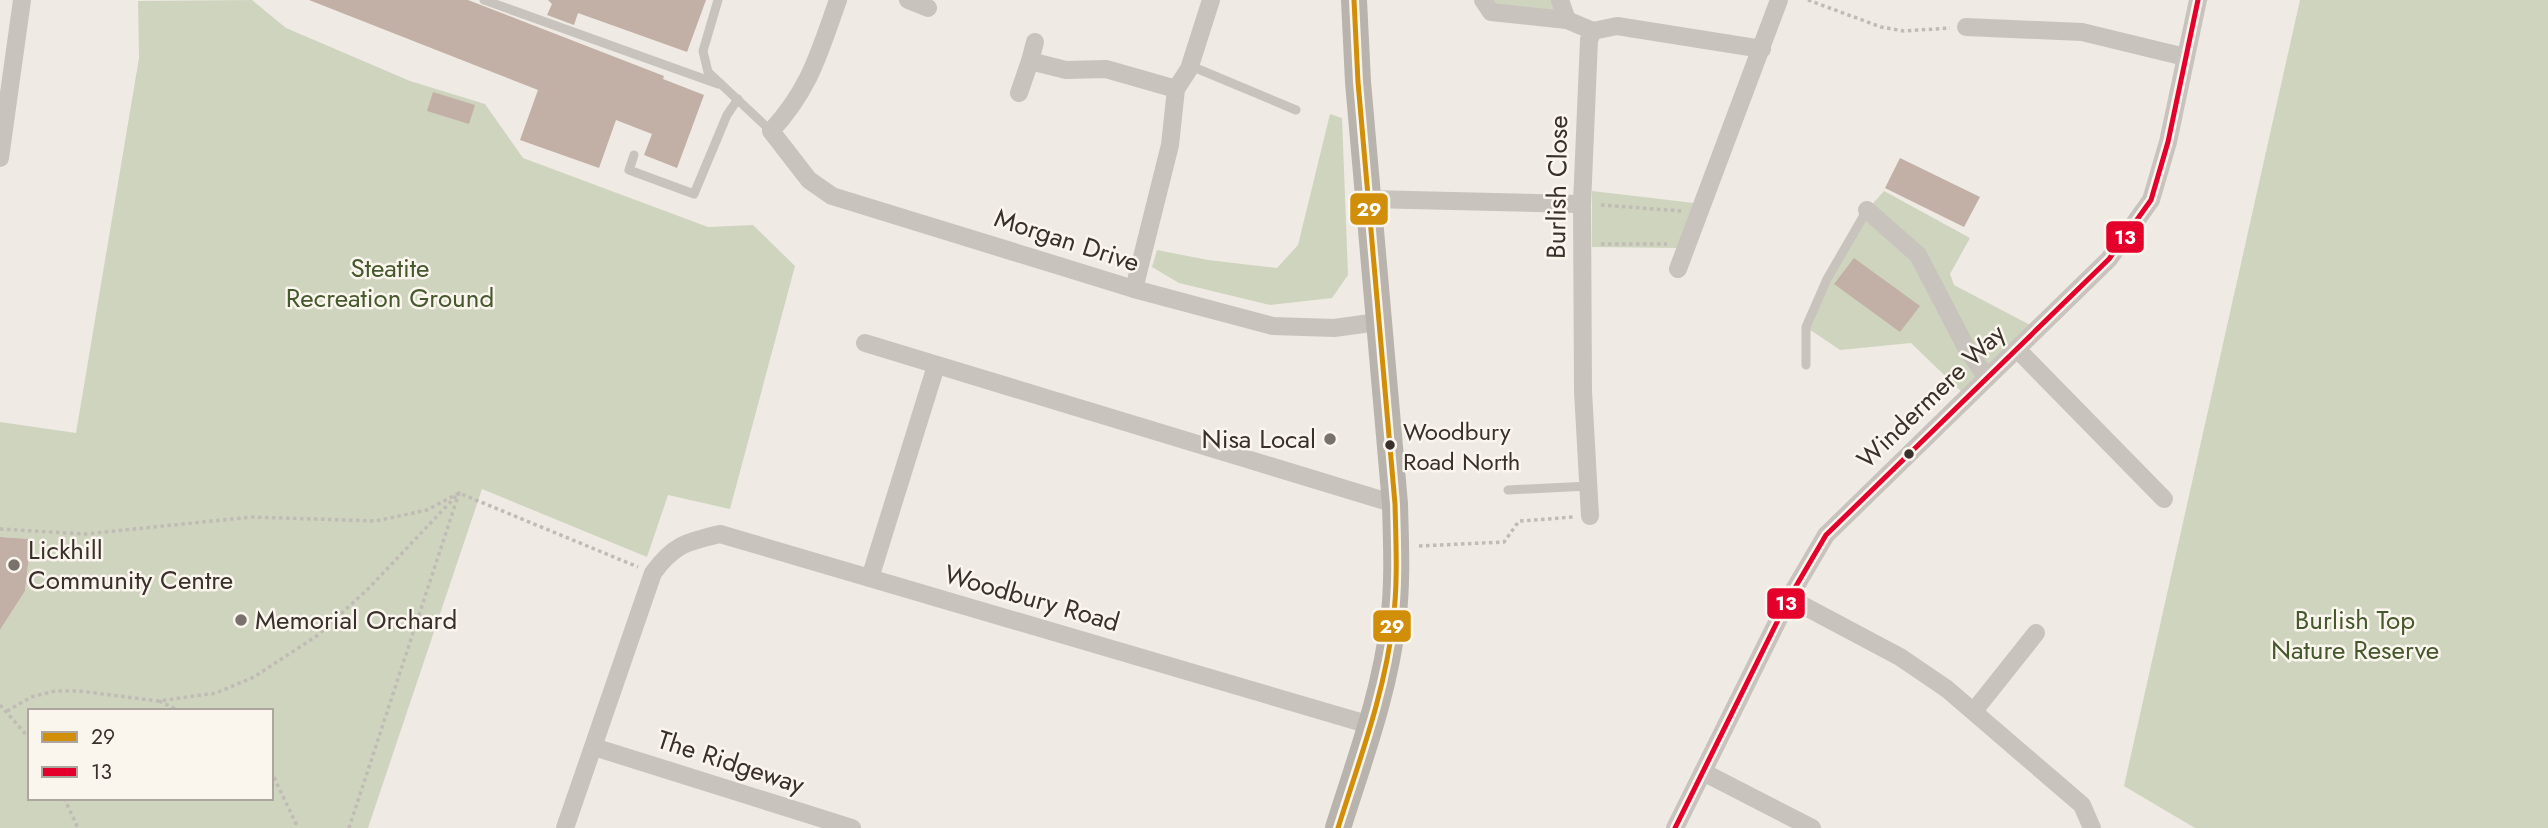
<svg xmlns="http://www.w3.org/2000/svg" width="2548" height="828" viewBox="0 0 2548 828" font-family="Jost,sans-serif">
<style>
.green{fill:#cfd4bf;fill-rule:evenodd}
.building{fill:#c2b0a6}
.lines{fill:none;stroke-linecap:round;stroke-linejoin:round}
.path{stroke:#c1bbb5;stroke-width:3.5;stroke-dasharray:3.5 3.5;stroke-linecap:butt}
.lane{stroke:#c8c3bd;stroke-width:9}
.street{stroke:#c8c3bd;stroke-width:18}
.secondary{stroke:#b9b3ad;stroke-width:26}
.bus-1-casing{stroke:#faf5ed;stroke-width:10}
.bus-2-casing{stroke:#faf5ed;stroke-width:10}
.bus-1{stroke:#d18e09;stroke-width:5}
.bus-2{stroke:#e4002b;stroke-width:5}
.poi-dot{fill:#79716c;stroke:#faf5ed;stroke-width:2.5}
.bus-dot{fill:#3a302b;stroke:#faf5ed;stroke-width:2.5}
.labels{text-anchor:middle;stroke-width:5;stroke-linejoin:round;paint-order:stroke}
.bus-label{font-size:24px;fill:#3a302b;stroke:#faf5ed;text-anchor:start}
.street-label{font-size:26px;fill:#3a302b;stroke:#faf5ed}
.park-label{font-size:26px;fill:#46582e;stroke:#faf5ed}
.poi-label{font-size:26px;fill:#3a302b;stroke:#faf5ed;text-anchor:start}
.line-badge{stroke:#faf5ed;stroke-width:2.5}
.badge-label{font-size:19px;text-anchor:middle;font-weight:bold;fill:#fff}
</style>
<rect width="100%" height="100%" fill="#efeae4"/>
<g class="green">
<path d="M252,0l34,28 124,53 75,23 38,54 185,69 45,-2 42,41 -65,243 -62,-14 -21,62 -165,-68 -114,339h-368v-198l25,-39 6,-52 -31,-2v-115l76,11 63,-375 -1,-57zM30,711h241v87h-241z"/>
<path d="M1483,0h77l1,7 -22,9z"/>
<path d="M2300,0h248v828h-353l-71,-42z"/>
<path d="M1330,114l12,4 6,157 -16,23 -62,7 -91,-22 -27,-16 5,-17 51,10 69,8 21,-23z"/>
<path d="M1592,191l102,12 -17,45 -85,-1z"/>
<path d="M1884,191l86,47 -20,36 4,11 84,44 -71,68 -56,-54 -71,7 -34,-23 61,-117z"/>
</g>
<g class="building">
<path d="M309,0h159l196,76 -1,3 41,16 -27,73 -33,-13 8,-21 -36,-14 -17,48 -79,-28 18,-50z"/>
<path d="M548,0h158l-19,52 -109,-39 -4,12 -27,-10 5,-11z"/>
<path d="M433,92l42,13 -6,19 -42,-13z"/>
<path d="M1900,158l80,39 -16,30 -79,-39z"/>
<path d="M1854,258l66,48 -20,26 -66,-48z"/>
<path d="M0,537l31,2 -6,52 -25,39z"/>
</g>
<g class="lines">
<g class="path">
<path d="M1808,0l73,27 23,4 46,-3"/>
<path d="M1601,205l80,6"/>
<path d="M1601,244h66"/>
<path d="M0,529l85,5 167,-17 124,4 51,-11 32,-17 179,74"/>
<path d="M1419,546l85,-4 15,-21 55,-4"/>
<path d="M159,701l21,10"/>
<path d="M0,705l30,34"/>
<path d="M7,711l24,-14 24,-6h24l79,10 58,-8 38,-16 64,-42 51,-47 90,-95 -110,335"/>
<path d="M271,771l27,57"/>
<path d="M64,798l14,30"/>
</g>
<g class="lane">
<path d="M484,0l234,84"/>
<path d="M718,0l-15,51 5,21 63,59"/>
<path d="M1191,66l105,44"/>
<path d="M634,155l-5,15 65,24 33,-79 11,-16"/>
<path d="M1806,365v-38l21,-48 40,-69"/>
<path d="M1508,490l81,-4"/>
</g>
<g class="street">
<path d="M838,0c-19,53 -28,89 -67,131l38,49 23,16 302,93 139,37 61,2 44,-6"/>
<path d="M908,0l20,8"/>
<path d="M1483,0l8,12 76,8 26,11"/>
<path d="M1560,0l7,20"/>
<path d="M1966,27l116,5 103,25"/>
<path d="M1035,42l-5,19 36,9 40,-1 70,20"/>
<path d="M1019,93l11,-32"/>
<path d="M0,158l22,-158"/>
<path d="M1369,199l213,5"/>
<path d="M1867,210l51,45 49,94 20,29"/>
<path d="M1678,269l101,-269"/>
<path d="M1134,289l36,-144 6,-56 13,-20 22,-69"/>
<path d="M865,343l530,161"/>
<path d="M2018,350l146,149"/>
<path d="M1590,516l-7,-125 -1,-187 7,-164 4,-9 24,-5 145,23"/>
<path d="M870,578l66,-212"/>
<path d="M1789,598l111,59 47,32 135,116 10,23"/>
<path d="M1974,711l62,-78"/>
<path d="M594,747l258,81"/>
<path d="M1703,772l109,56"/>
<path d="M565,828l88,-255c21,-29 34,-31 67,-39l650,191"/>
<path d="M1675,828l114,-230 37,-63 283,-276 42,-59 17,-58 30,-142"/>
</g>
<path class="secondary" d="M1338,828c21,-67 47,-136 55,-206 5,-39 3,-78 2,-118l-37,-422 -4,-82"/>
<defs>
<path id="bus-1" d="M1338,828c21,-67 47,-136 55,-206 5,-39 3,-78 2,-118l-37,-422 -4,-82"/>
<path id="bus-2" d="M1675,828l114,-230 37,-63 283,-276 42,-59 17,-58 30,-142"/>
</defs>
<use href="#bus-1" class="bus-1-casing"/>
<use href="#bus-2" class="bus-2-casing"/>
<use href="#bus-1" class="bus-1"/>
<use href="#bus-2" class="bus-2"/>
</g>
<g class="poi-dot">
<circle cx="1330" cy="439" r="7"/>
<circle cx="14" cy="565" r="7"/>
<circle cx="241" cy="620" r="7"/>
</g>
<g class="bus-dot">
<circle cx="1390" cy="445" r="6"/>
<circle cx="1909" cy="454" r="6"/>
</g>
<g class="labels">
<g class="bus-label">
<text x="1403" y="440">Woodbury<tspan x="1403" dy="30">Road North</tspan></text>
</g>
<g class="street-label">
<text transform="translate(1557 187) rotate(-89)" y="9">Burlish Close</text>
<text transform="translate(1067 240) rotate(18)" y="9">Morgan Drive</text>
<text transform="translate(1931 396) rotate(-44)" y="9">Windermere Way</text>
<text transform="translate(1032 598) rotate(16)" y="9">Woodbury Road</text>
<text transform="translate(731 762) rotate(18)" y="9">The Ridgeway</text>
</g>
<g class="park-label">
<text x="390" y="277">Steatite<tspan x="390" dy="30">Recreation Ground</tspan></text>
<text x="2355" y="629">Burlish Top<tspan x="2355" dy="30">Nature Reserve</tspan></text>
</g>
<g class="poi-label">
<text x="1316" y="448" text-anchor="end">Nisa Local</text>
<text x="28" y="559">Lickhill<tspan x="28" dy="30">Community Centre</tspan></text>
<text x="255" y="629">Memorial Orchard</text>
</g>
</g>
<g class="line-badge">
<rect x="1349" y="192" width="40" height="34" rx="7" fill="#d18e09"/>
<rect x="2105" y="220" width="40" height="34" rx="7" fill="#e4002b"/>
<rect x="1766" y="587" width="40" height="33" rx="7" fill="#e4002b"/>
<rect x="1372" y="609" width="40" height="34" rx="7" fill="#d18e09"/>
</g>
<g class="badge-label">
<text x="1369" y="216">29</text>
<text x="2125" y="244">13</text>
<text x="1786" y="610">13</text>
<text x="1392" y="633">29</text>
</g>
<rect x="28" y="709" width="245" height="91" fill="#faf5ed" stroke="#ada69f" stroke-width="2"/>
<rect x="42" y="732" width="35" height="10" fill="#d18e09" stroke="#ada69f" stroke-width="2"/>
<text x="91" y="744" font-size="21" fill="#3a302b">29</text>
<rect x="42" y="767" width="35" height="10" fill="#e4002b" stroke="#ada69f" stroke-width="2"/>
<text x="91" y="779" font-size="21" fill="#3a302b">13</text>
</svg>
